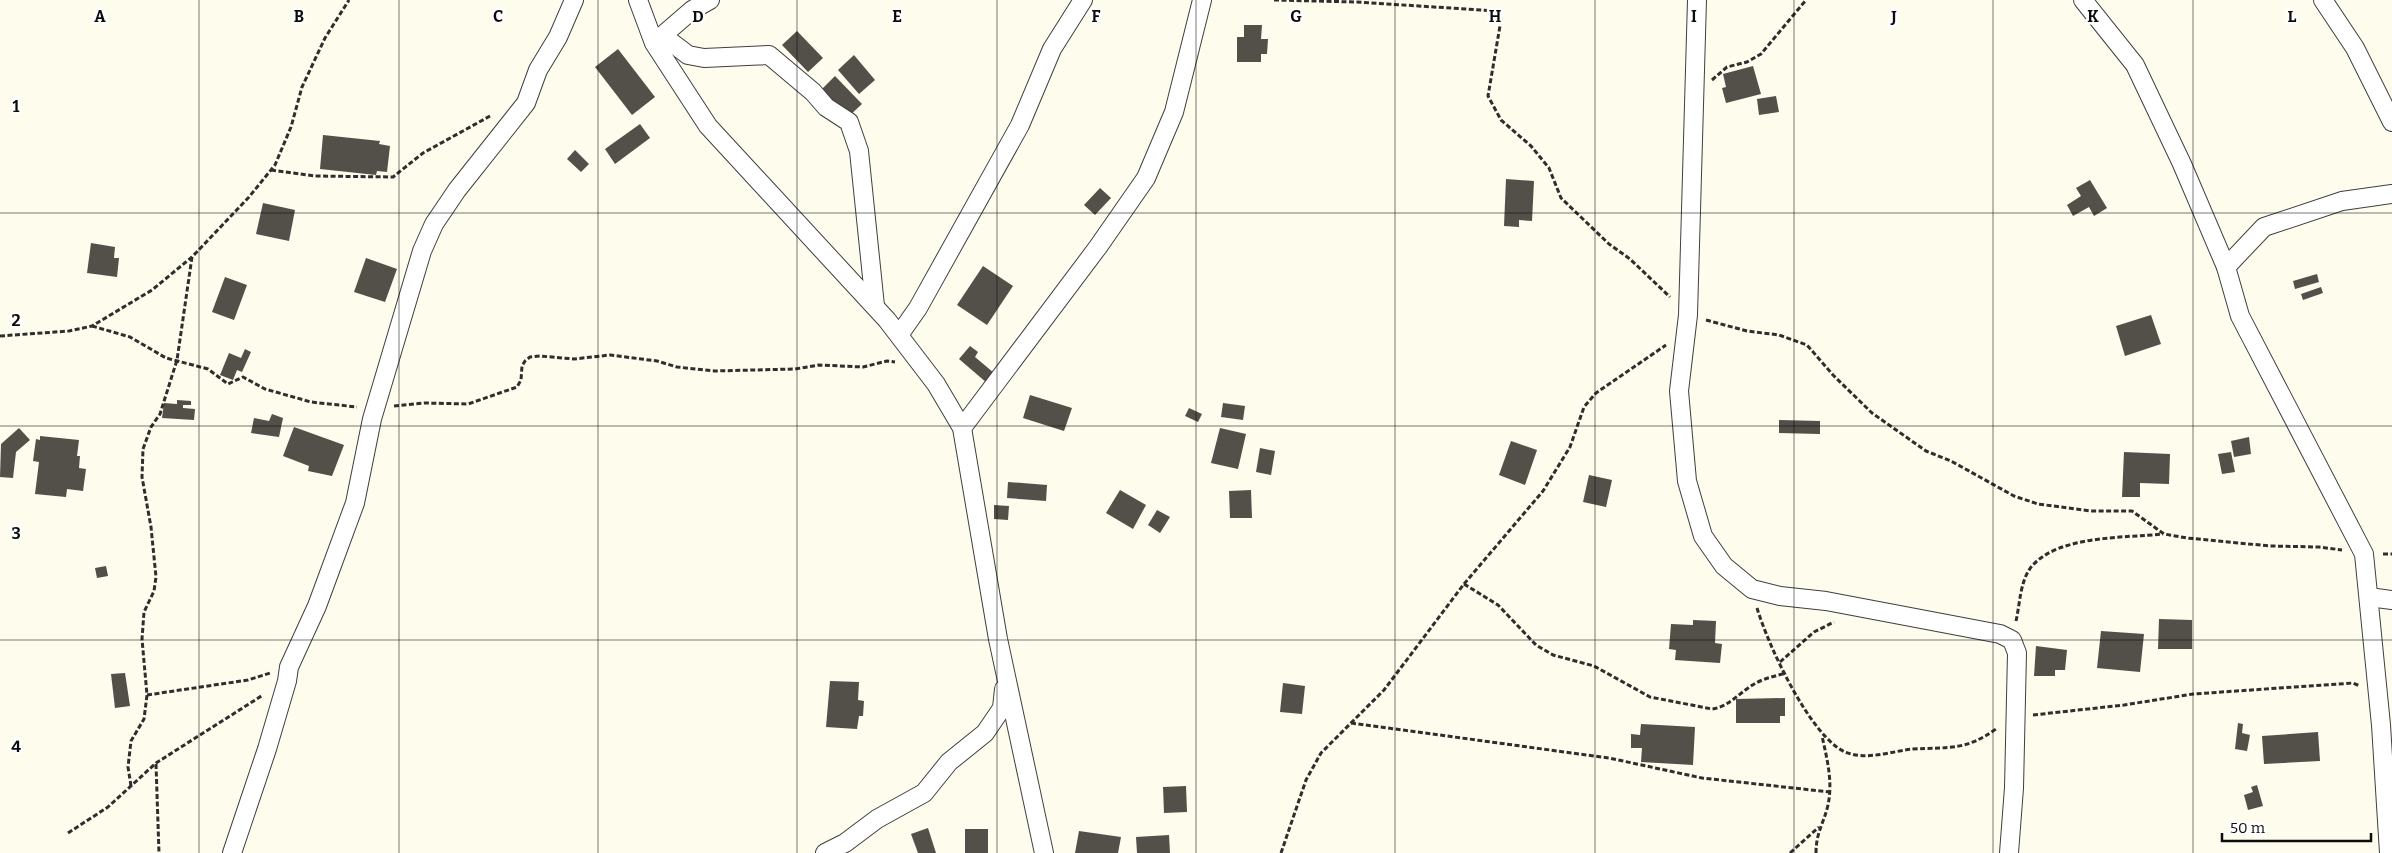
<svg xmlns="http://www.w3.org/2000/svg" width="2392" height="853" viewBox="0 0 2392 853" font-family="Bitter,serif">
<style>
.building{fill:#534f49}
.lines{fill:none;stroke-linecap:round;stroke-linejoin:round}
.minor-casing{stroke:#3f3f3f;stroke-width:20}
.path{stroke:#2e2e2e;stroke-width:3;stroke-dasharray:5 2.5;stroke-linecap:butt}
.minor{stroke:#fff;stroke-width:18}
.grid{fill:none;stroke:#0c0c0c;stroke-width:1;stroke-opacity:0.55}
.grid-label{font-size:16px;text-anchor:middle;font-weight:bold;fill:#0c0c0c;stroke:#fff;stroke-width:5;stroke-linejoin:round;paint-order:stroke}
</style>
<rect width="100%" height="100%" fill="#fdfced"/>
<g class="building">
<path d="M1244,25h18l-1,14h7l-1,15h-6v8h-24v-25h7z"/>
<path d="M797,31l26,27 -15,14 -26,-27z"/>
<path d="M618,49l37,48 -23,18 -37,-48z"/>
<path d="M854,55l21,25 -16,14 -21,-24z"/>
<path d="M1753,66l8,28 -35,9 -4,-15 4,-1 -3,-13z"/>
<path d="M835,76l27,28 -14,13 -26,-28z"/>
<path d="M1776,96l3,16 -20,3 -2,-16z"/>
<path d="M640,124l10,14 -35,26 -10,-15z"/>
<path d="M323,135l57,6 -1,3 11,2 -3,26 -10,-1 -1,4 -56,-6z"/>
<path d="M575,150l14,14 -8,8 -14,-13z"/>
<path d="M1506,179l28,2 -2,40 -13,-1v7l-15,-1z"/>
<path d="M2090,180l17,28 -13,8 -5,-9 -16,9 -6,-11 14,-9 -5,-8z"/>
<path d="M1100,188l11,10 -16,17 -11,-10z"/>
<path d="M263,203l32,7 -6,31 -33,-7z"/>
<path d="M91,243l24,4 -1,11h5l-2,19 -30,-4z"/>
<path d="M366,258l31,11 -12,33 -31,-10z"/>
<path d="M983,266l30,20 -26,39 -30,-20z"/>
<path d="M2317,274l2,8 -24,7 -2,-8z"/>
<path d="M225,277l22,8 -13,35 -22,-8z"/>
<path d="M2321,287l2,6 -20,7 -2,-6z"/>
<path d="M2151,315l10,29 -36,12 -9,-30z"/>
<path d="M970,346l8,6 -3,5 19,16 -7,10 -28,-24z"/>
<path d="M245,349l6,3 -9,20 -5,-2 -4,10 -13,-5 9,-22 12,5z"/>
<path d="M1030,395l42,13 -8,23 -41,-13z"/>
<path d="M177,400l14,1v4h-8v3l12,1 -1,11 -32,-2 2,-15 13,1z"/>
<path d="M1223,403l22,3 -2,14 -22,-3z"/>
<path d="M1189,408l13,6 -4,8 -13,-6z"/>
<path d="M272,414l11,4 -4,19 -28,-4 3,-15 15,3z"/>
<path d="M1779,420l41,1v13l-41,-1z"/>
<path d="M294,427l50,18 -12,31 -24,-5 1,-5 -26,-10z"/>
<path d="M19,428l11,12 -14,12 -3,26 -13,-1 1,-33z"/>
<path d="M1220,428l26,6 -8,35 -27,-6z"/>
<path d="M40,436l39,4 -2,16h3l-1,12 7,1 -3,22 -16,-2 -1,8 -31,-3 4,-32 -6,-1 3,-22 4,1z"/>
<path d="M2249,437l2,17 -17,3 -3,-16z"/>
<path d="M1511,441l26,9 -12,35 -26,-10z"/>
<path d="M1260,448l15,3 -4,24 -15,-3z"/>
<path d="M2124,452l46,2 -1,30 -29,-1v14h-18z"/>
<path d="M2231,452l4,20 -13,2 -4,-20z"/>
<path d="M1589,475l23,5 -6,27 -23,-5z"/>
<path d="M1008,482l39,3 -1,16 -39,-3z"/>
<path d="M1120,490l26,15 -13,24 -27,-16z"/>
<path d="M1251,490l1,28h-22l-1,-27z"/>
<path d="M994,505l15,1 -1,14 -14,-1z"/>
<path d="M1157,510l13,7 -10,16 -12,-8z"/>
<path d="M106,566l2,10 -11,2 -2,-10z"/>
<path d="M2159,619l33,1v29h-34z"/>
<path d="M1693,620l23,1 -1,22 7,1 -2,19 -45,-3 1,-10 -7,-1 2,-25 22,1z"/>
<path d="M2101,631l43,3 -4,38 -43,-4z"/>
<path d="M2036,646l31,4 -2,20h-10v6h-21z"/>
<path d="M125,673l5,33 -15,2 -4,-34z"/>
<path d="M830,681l29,1 -1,18 6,1 -1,15h-4l-2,13 -31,-2z"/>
<path d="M1283,683l22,3 -3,28 -22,-2z"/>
<path d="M1785,698v18h-5v7h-44v-24z"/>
<path d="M2238,723l5,1 -1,9 8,2 -3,16 -12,-2z"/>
<path d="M1641,724l54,3 -2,38 -52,-3 1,-14h-11v-14l9,1z"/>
<path d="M2318,732l2,29 -56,3 -2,-28z"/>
<path d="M2257,785l6,21 -15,4 -4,-15 9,-3 -2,-5z"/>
<path d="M1186,786l1,26 -23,1 -1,-26z"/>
<path d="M928,828l8,25h-18l-7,-19z"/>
<rect x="965" y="829" width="23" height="24"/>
<path d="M1079,831l42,6 -3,16h-43z"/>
<path d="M1169,835l1,18h-33l-1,-16z"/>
</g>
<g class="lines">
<defs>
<g id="minor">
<path d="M638,0l16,43 54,83 179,194 49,64 26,44 36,211 46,214"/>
<path d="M1697,0l-9,315 -9,76 8,90 16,55 21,30 28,23 28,7 46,5 174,33 12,6 5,13 -3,135 -5,65"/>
<path d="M2083,0l52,65 47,99 44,103 14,49 124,238 17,171 8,128"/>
<path d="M2323,0l32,48 37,74"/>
<path d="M663,36l25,19 16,3 65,-3 44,37 13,15 23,15 10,29 16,155"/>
<path d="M655,42l37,-32 18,-10"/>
<path d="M2226,267l38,-40 78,-26 50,-7"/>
<path d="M899,335l19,-27 102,-183 32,-76 31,-49"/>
<path d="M962,428l136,-181 48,-69 28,-66 28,-112"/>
<path d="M2369,597l23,3"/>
<path d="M232,853l35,-104 20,-68 2,-14 28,-61 38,-103 17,-84 50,-168 12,-27 23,-34 69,-87 12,-33 20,-33 16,-37"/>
<path d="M825,853l20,-10 32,-24 47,-26 25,-31 36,-29 17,-25 2,-19"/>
</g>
</defs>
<use href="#minor" class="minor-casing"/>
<g class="path">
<path d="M1274,0l83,2 139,9 4,3 1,6 -13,76 13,24 30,26 18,22 12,30 48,46 21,15 40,38"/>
<path d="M1712,80l15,-13 20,-5 14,-8 45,-54"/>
<path d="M271,170l44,6 78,1 30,-24 67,-37"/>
<path d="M1706,320l41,11 32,4 28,10 26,30 39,38 54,38 25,10 63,35 24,8 53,7h41l32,23 23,4 83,8 49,1 23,3"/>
<path d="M92,326l38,11 36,21 42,11 20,15 15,-7 22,12 46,13 46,5"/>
<path d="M0,336l69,-5 23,-5 60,-36 40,-33 57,-60 26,-32 16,-38 11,-40 23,-49 24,-38"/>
<path d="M394,406l30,-3 44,1 49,-17 4,-7 1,-14 3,-5 5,-4 10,-1 34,3 36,-4 47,6 20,6 38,4 80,-2 24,-4 44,2 24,-6 8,1"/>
<path d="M2383,554h9"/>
<path d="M1464,584l34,21 38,40 17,10 41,11 56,31 62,12c17,-2 29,-18 44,-26 9,-5 20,-7 30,-10"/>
<path d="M1757,608c11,37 53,128 88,144 22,9 47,-1 68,-3 36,-2 52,2 83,-20"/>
<path d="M2016,621c4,-17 4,-41 16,-55 27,-31 93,-28 131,-32"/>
<path d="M1780,662l34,-30 20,-10"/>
<path d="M147,695l101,-15 22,-7"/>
<path d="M2033,715l91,-10 69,-11 160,-11 7,3"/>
<path d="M1351,723l258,35 93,20 128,14"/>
<path d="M156,764l3,89"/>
<path d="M131,786l-3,-19 3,-26 13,-22 3,-24 -5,-56 2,-27 10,-21 2,-14 -5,-50 -9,-50 1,-28 8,-22 9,-13 17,-54 15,-103"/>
<path d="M68,833l40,-26 48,-44 107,-68"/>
<path d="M1281,853l25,-73 15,-27 63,-63 80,-106 79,-93 27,-44 14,-40 12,-14 70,-48"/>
<path d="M1790,853l29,-26"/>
<path d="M1816,853c0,-21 8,-30 12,-48 5,-24 -1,-46 -6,-69"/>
</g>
<use href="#minor" class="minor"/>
</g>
<path class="grid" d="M199,0v853M399,0v853M598,0v853M797,0v853M997,0v853M1196,0v853M1395,0v853M1595,0v853M1794,0v853M1993,0v853M2193,0v853M0,213h2392M0,426h2392M0,640h2392"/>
<g class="grid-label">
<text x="100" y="22">A</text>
<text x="299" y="22">B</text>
<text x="498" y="22">C</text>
<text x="698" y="22">D</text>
<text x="897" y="22">E</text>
<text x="1096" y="22">F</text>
<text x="1296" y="22">G</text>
<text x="1495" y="22">H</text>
<text x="1694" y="22">I</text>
<text x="1894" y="22">J</text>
<text x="2093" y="22">K</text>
<text x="2292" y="22">L</text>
<text x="16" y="112">1</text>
<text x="16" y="326">2</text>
<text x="16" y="539">3</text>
<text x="16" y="752">4</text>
</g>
<path d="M2222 833v8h149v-8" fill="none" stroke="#0c0c0c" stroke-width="2.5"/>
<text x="2230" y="833" font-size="15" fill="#0c0c0c" stroke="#ffffff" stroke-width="4" paint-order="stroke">50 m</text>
</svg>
